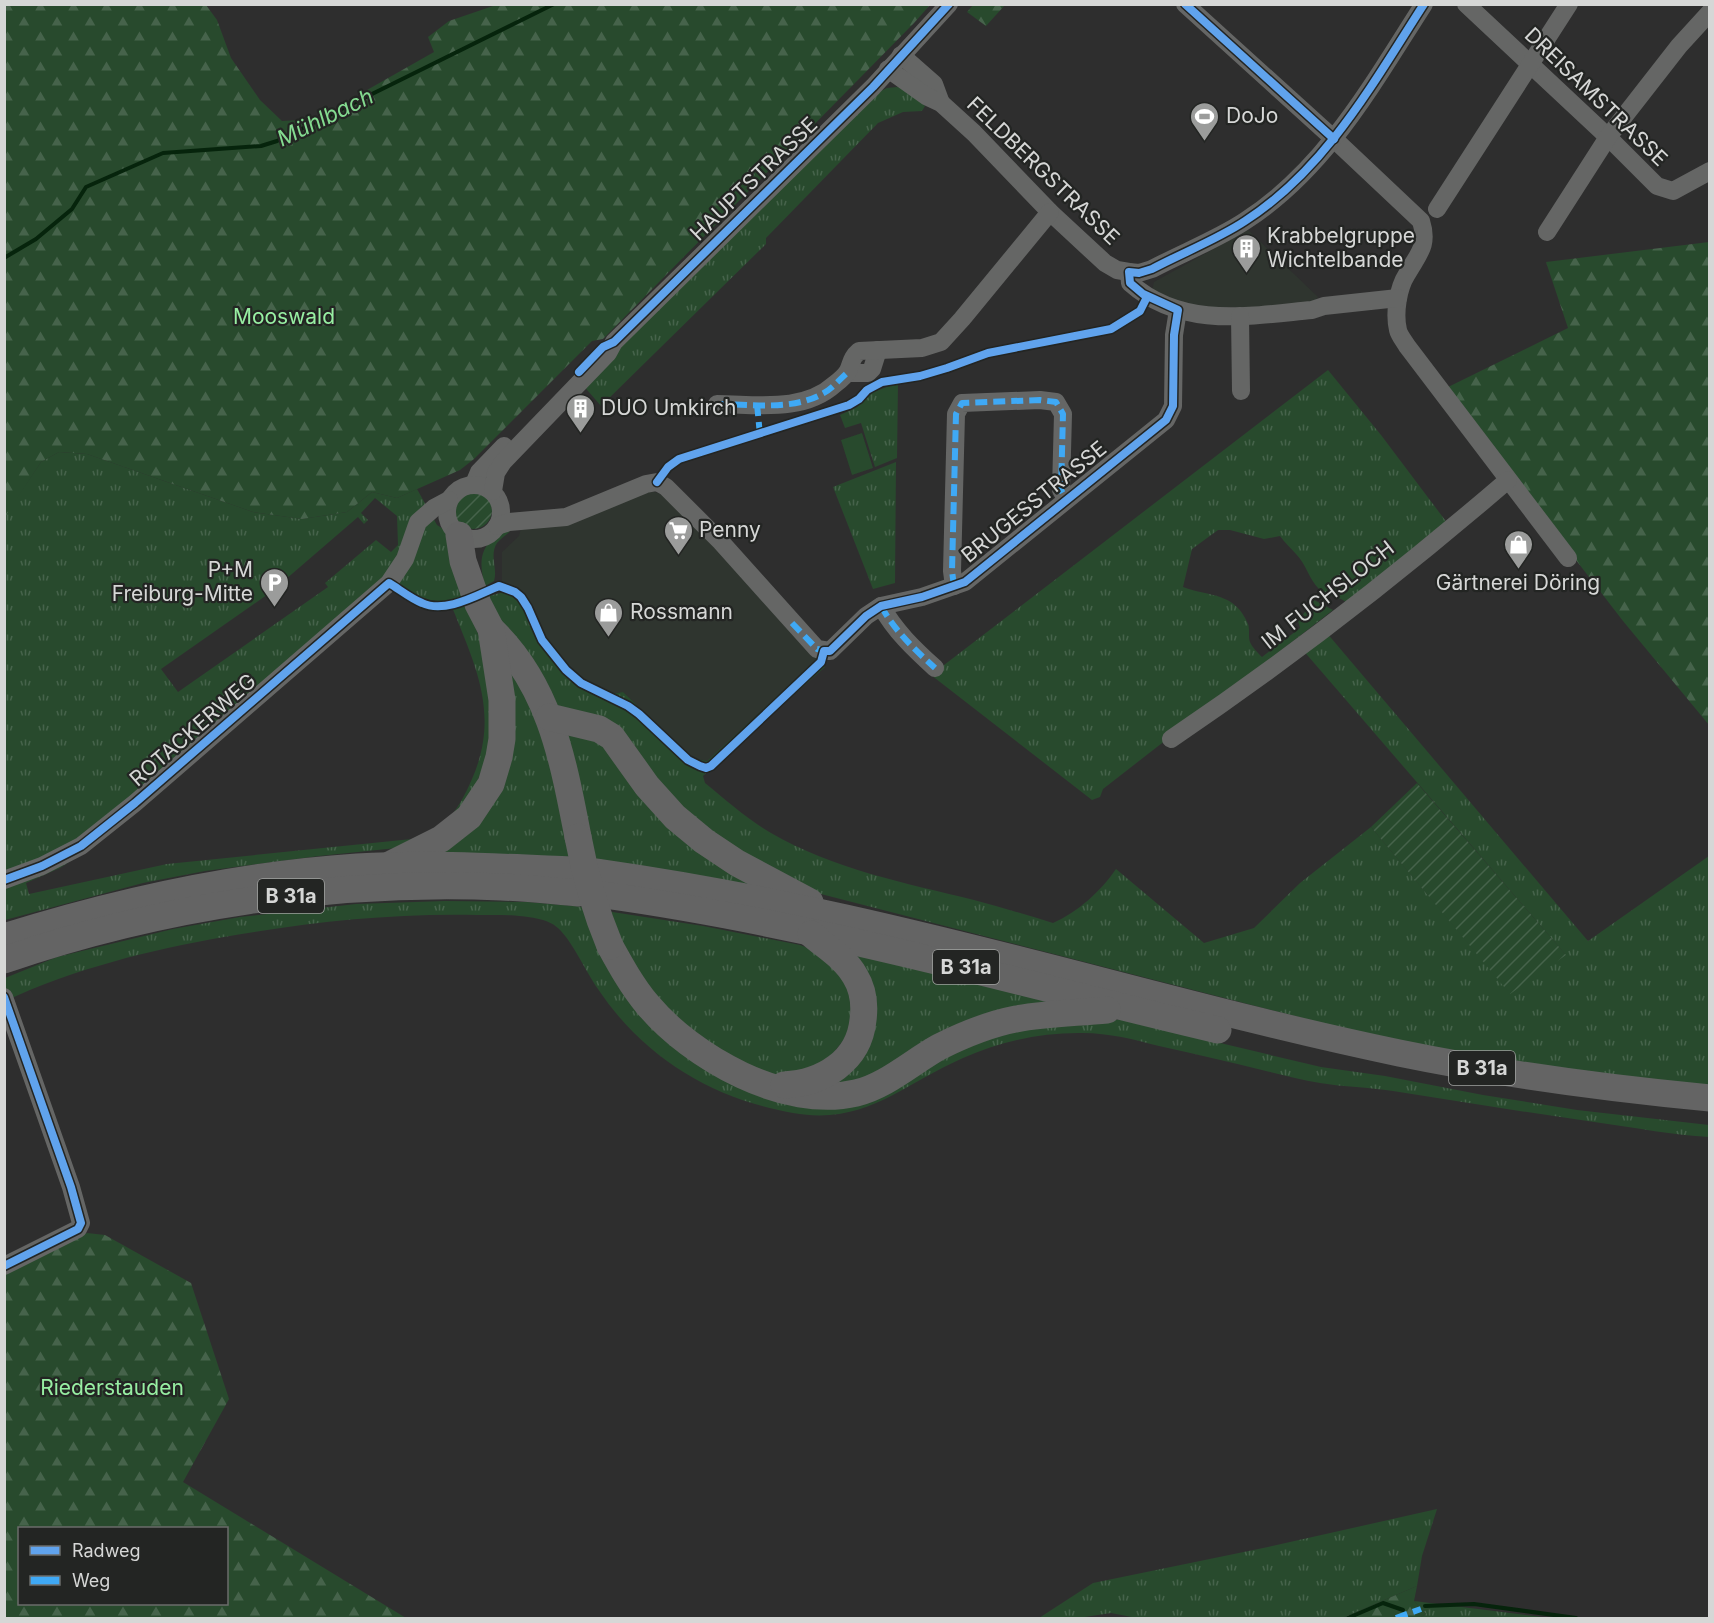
<svg xmlns="http://www.w3.org/2000/svg" width="1714" height="1623" viewBox="0 0 1714 1623" font-family="Inter,sans-serif">
<style>
.built{fill:#2f352f}
.grass{fill:url(#grass-tufts);fill-rule:evenodd}
.forest{fill:url(#forest-firs);fill-rule:evenodd}
.garden{fill:url(#garden-furrows)}
.pitch{fill:#284a2d}
.lines{fill:none;stroke-linecap:round;stroke-linejoin:round}
.stream{stroke:#06240c;stroke-width:4}
.minor{stroke:#656665;stroke-width:18}
.highway{stroke:#646464;stroke-width:27}
.highway-bridge{stroke:#646464;stroke-width:27}
.quiet{stroke:#3fa9f5;stroke-width:6;stroke-dasharray:12 6;stroke-linecap:butt}
.cycleway-casing{stroke:#232523;stroke-width:11}
.cycleway{stroke:#60a3ed;stroke-width:8}
.labels{text-anchor:middle;stroke-width:4.5;stroke-linejoin:round;paint-order:stroke}
.shield{fill:#232523;stroke:#a0a2a0;stroke-width:1.5}
.shield-label{font-size:20px;font-weight:bold;fill:#d6d7d6}
.street-label{font-size:21px;fill:#d6d7d6;stroke:#232523}
.poi-label{font-size:21px;fill:#d6d7d6;stroke:#232523;text-anchor:start}
.park-label{font-size:21px;fill:#97eea2;stroke:#232523}
.water-label{font-size:22px;font-style:italic;fill:#84db90;stroke:#232523}
</style>
<defs>
<pattern id="grass-tufts" width="24" height="20" patternUnits="userSpaceOnUse" patternTransform="scale(1.5)"><rect width="24" height="20" fill="#284a2d"/><path d="M3 7l-1-3M5 7V3M7 7l1-3M15 17l-1-3M17 17v-4M19 17l1-3" fill="none" stroke="#46634b"/></pattern>
<pattern id="forest-firs" width="22" height="20" patternUnits="userSpaceOnUse" patternTransform="scale(1.5)"><rect width="22" height="20" fill="#284a2d"/><path d="M5 1l3.5 6h-7zM16 11l3.5 6h-7z" fill="#46634b"/></pattern>
<pattern id="garden-furrows" width="10" height="10" patternUnits="userSpaceOnUse" patternTransform="scale(1.5)"><rect width="10" height="10" fill="#284a2d"/><path d="M-1 1l2-2M0 10L10 0M9 11l2-2" fill="none" stroke="#46634b"/></pattern>
</defs>
<rect width="100%" height="100%" fill="#2e2e2e"/>
<g class="built">
<path d="M1248,230l70,67 -7,8 -114,4 -45,-18 2,-9z"/>
<path d="M648,490l13,4 11,7 145,158 -110,102 -14,-3 -70,-66 -11,2 -19,-8 -20,-14 -28,-34 -11,-30 -7,-10 -6,-7 -19,-6v-33l17,-16 2,-8 34,-1z"/>
</g>
<g class="grass">
<path d="M897,87l8,2 20,17 -3,5 -19,1 -25,11 -112,115v6l-165,162 -19,-22 297,-292 8,-4z"/>
<path d="M1328,370l53,65 67,89 -100,80c-8,-9 -20,-6 -29,-15 -10,-10 -13,-25 -23,-35 -5,-6 -11,-11 -16,-18l-16,3 -34,-9h-12l-26,19 -9,38c27,10 52,5 65,37 2,6 0,13 2,18 2,5 8,11 12,15l38,-29 -2,-7 16,-21 19,10 -230,179 -3,8 -8,3 -161,-125z"/>
<path d="M898,383l-1,75 -22,9 -14,-44 -16,5 -5,-13 17,-8 16,-15z"/>
<path d="M59,452l28,2 166,58 49,7 45,-7 25,-20 25,6 20,-9 20,36 11,7 11,55 22,54 16,94 -34,79 -57,33 -87,9 -114,15 -62,12 -138,37 -1,-403 37,-55zM375,498l22,18 1,29 -7,7 -15,-12 -51,43 3,4 -150,105 -17,-23 110,-77 87,-75 6,7 4,-4 -7,-7zM392,589c24,16 31,25 60,18 24,60 48,108 20,172 -7,16 -15,32 -27,43 -9,7 -23,12 -33,17l-245,25 -138,30 -3,-11 34,-15 36,-24z"/>
<path d="M896,462l-1,121 -22,6 -40,-102z"/>
<path d="M512,529c-4,5 -11,9 -15,14 -8,12 1,26 -3,38l-9,5c-5,-19 -7,-36 10,-49 6,-6 8,-7 17,-8z"/>
<path d="M504,592c23,7 31,45 45,63 15,20 36,35 60,45l3,-6 11,-2 69,66 15,3 110,-102 8,8 -122,109 2,7c21,17 42,36 66,50 62,36 134,50 203,67 26,7 53,15 79,23 25,-11 48,-32 63,-54l88,74 50,-15 46,-45 71,-56 139,166 55,-39 -263,-305 24,-17 262,309 121,-85v233l-290,-41 -602,-155 -96,-46 -166,-142 -56,-87 -10,-22z"/>
<path d="M516,672l24,46 33,140 -150,-4 50,-34 30,-143z"/>
<path d="M558,728l23,1 204,165 -193,-32z"/>
<path d="M445,901l82,1 58,5 56,100 174,95 150,-62 130,-22 28,2 198,47 64,9 98,19 94,15 132,15v12c-36,-2 -72,-9 -108,-14 -70,-10 -139,-21 -208,-32 -25,-4 -49,-4 -73,-8 -18,-3 -36,-8 -54,-12 -35,-9 -71,-17 -107,-25 -26,-7 -54,-14 -81,-13 -39,0 -79,9 -115,25 -60,26 -98,68 -170,55 -80,-14 -149,-55 -195,-124 -12,-17 -25,-47 -40,-61 -15,-15 -59,-13 -80,-13 -86,-2 -169,7 -254,22 -75,13 -150,32 -219,64v-23l52,-21 116,-28 67,-12 116,-13z"/>
<path d="M606,911l97,15 97,19 26,10 29,41 -1,31 -36,45 -50,5 -63,-31 -59,-55z"/>
<path d="M828,943l253,63 -227,81 -30,-5 43,-54z"/>
<path d="M1437,1509l-15,47 -5,30 -75,32h-205l-26,-5 -33,5h-39l54,-35 175,-36z"/>
<path d="M1414,1601l136,17h-131l7,-4z"/>
</g>
<g class="forest">
<path d="M5,4l201,1 11,15 14,38 29,42 22,21 35,-2 33,-13 17,-16 67,-38 -6,-15 21,-16 47,-16h434l-16,18 -311,316 -11,2 -118,118 -14,11 -63,28 -25,-6 -25,20 -45,7 -49,-7 -166,-58 -28,-2 -18,10 -36,55z"/>
<path d="M973,5l1,-1 31,1 -19,21 -19,-14z"/>
<path d="M1709,242v483l-86,-104 -179,-232 124,-61 -22,-66z"/>
<path d="M87,1233l18,2 86,48 38,116 -46,83 223,136h-401l-1,-344zM20,1528h206v76h-206z"/>
<path d="M1417,1586l-3,15 12,13 -7,4h-77z"/>
</g>
<g class="garden">
<circle cx="473" cy="510" r="19"/>
<path d="M1417,783l149,172 -56,39 -139,-167z"/>
</g>
<path class="pitch" d="M862,433l11,35 -21,7 -11,-35z"/>
<g class="lines">
<g class="stream">
<path d="M4,258l32,-19 36,-30 14,-22 77,-34 98,-7 16,-5 277,-137"/>
<path d="M1425,1606l49,-2 102,14"/>
<path d="M1348,1618l35,-15 20,7"/>
</g>
<g class="minor">
<path d="M1185,4l149,135 87,82c8,25 -3,33 -14,53 -9,14 -13,39 -9,56 1,5 6,11 9,16l161,212"/>
<path d="M1466,4l142,133 49,49 16,5 37,-20"/>
<path d="M901,55l33,29 7,19"/>
<path d="M888,69l38,27 15,7 33,30 76,79 55,51 12,7 12,2 10,1 13,-4c30,-16 66,-30 93,-48 81,-52 128,-138 179,-217"/>
<path d="M1437,209l132,-205"/>
<path d="M1547,232l61,-95 71,-91 31,-34"/>
<path d="M1129,272l1,11c52,46 119,33 182,27l12,-4 74,-8"/>
<path d="M1240,316l1,75"/>
<path d="M847,373h21l4,-4 6,-19"/>
<path d="M717,404c39,0 86,9 118,-20 4,-3 10,-8 13,-13 4,-9 3,-13 11,-20l63,-3 19,-6 21,-23 88,-107"/>
<path d="M474,484l5,-12 25,-26"/>
<circle cx="474" cy="512" r="27"/>
<path d="M493,491l3,-18 7,-11 105,-109 6,-11 259,-255 76,-83"/>
<path d="M497,526l12,-4 57,-5 80,-33 11,-2 9,5 55,55 96,107 13,2 36,-35 15,-10 41,-9 43,-15 201,-162 7,-14 1,-71 4,-25"/>
<path d="M954,586l-2,-15 4,-157 6,-11 78,-3 16,2 7,12 -2,76 5,9"/>
<path d="M881,606c14,25 33,43 54,62"/>
<path d="M1171,739c117,-79 230,-167 337,-259"/>
<path d="M4,880l38,-14 39,-20 54,-43 254,-220 16,-24 13,-37 16,-14 15,-8"/>
<path d="M4,997l67,190 10,36 -3,6 -74,37"/>
</g>
<g class="highway">
<path d="M491,629c59,56 72,131 87,208"/>
<path d="M549,717l50,12 13,8 35,49 28,31 29,24 33,22 73,39"/>
<path d="M391,864l50,-25 28,-22 22,-33 8,-27 3,-18v-39l-11,-71 -13,-25 -15,-43 -4,-26"/>
<path d="M597,872c77,11 154,25 230,42 192,41 380,99 572,139 102,21 206,35 311,45"/>
<path d="M604,895c209,29 410,87 614,135"/>
<path d="M4,937c115,-36 233,-62 353,-70 72,-4 143,0 214,3"/>
<path d="M610,946c11,20 22,40 37,58 45,54 138,106 209,89 30,-7 56,-31 83,-46 24,-12 51,-23 77,-28 30,-6 61,-6 91,-9"/>
<path d="M4,960c157,-54 331,-80 497,-73 26,1 52,4 77,6"/>
<path d="M784,1085c39,-2 75,-24 79,-65 2,-15 0,-31 -8,-44 -10,-18 -29,-29 -44,-42"/>
</g>
<path class="highway-bridge" d="M578,837c7,38 17,73 32,109"/>
<g class="quiet">
<path d="M717,404c35,0 74,7 105,-10 10,-5 17,-14 25,-21"/>
<path d="M757,404l3,31"/>
<path d="M954,586l-2,-15 4,-157 6,-11 78,-3 16,2 7,12 -2,76 5,9"/>
<path d="M881,606c14,25 33,43 54,62"/>
<path d="M792,623l25,26 11,2"/>
<path d="M1396,1618l25,-9"/>
</g>
<defs>
<g id="cycleway">
<path d="M1185,4l149,135"/>
<path d="M579,372l24,-25 11,-5 259,-255 76,-83"/>
<path d="M657,482l11,-15 11,-8 170,-54 10,-6 8,-9 15,-8 38,-6 27,-8 41,-15 123,-24 29,-18 7,-14"/>
<path d="M4,880l38,-14 39,-20 54,-43 254,-220c10,6 21,15 33,20 23,11 55,-8 77,-17l16,6 6,5 7,11 14,32 24,30 15,13 47,23 11,8 49,46 12,6 6,2 5,-2 110,-104 3,-11h6l36,-35 15,-10 41,-9 43,-15 201,-162 7,-14 1,-71 4,-25 -35,-16 -13,-11 -1,-11 10,1 13,-4c30,-16 66,-30 93,-48 81,-52 128,-138 179,-217"/>
<path d="M4,997l67,190 10,36 -3,6 -74,37"/>
</g>
</defs>
<use href="#cycleway" class="cycleway-casing"/>
<use href="#cycleway" class="cycleway"/>
</g>
<defs>
<symbol id="stadium-pin" viewBox="-11 -11 22 30"><path d="M0 17L-7.5 6A9.5 9.5 0 1 1 7.5 6Z" fill="#9b9c9b" stroke="#232523"/><path d="M0-5a6.5 5 0 1 0 0 10a6.5 5 0 1 0 0-10ZM-3.5-1.8h7v3.6h-7Z" fill="#fff"/></symbol>
<symbol id="building-pin" viewBox="-11 -11 22 30"><path d="M0 17L-7.5 6A9.5 9.5 0 1 1 7.5 6Z" fill="#9b9c9b" stroke="#232523"/><path d="M-4-6H4V6H1V3H-1V6H-4ZM-2.5-4.3h1.7v1.8h-1.7ZM.8-4.3h1.7v1.8H.8ZM-2.5-1h1.7V.8h-1.7ZM.8-1h1.7V.8H.8Z" fill="#fff"/></symbol>
<symbol id="supermarket-pin" viewBox="-11 -11 22 30"><path d="M0 17L-7.5 6A9.5 9.5 0 1 1 7.5 6Z" fill="#9b9c9b" stroke="#232523"/><path d="M-6-5.5h2.5l.6 2H6L4.5 2H-2.5L-4.4-4H-6ZM-1.5 3.2a1.3 1.3 0 1 0 .1 0ZM3 3.2a1.3 1.3 0 1 0 .1 0Z" fill="#fff"/></symbol>
<symbol id="shop-pin" viewBox="-11 -11 22 30"><path d="M0 17L-7.5 6A9.5 9.5 0 1 1 7.5 6Z" fill="#9b9c9b" stroke="#232523"/><path d="M-5-2.5h2.3a2.7 3.5 0 0 1 5.4 0H5L5.5 6h-11ZM-1.5-2.5h3a1.5 2.3 0 0 0-3 0Z" fill="#fff"/></symbol>
<symbol id="parking-pin" viewBox="-11 -11 22 30"><path d="M0 17L-7.5 6A9.5 9.5 0 1 1 7.5 6Z" fill="#9b9c9b" stroke="#232523"/><path d="M-3.5-5.5H1a3.5 3.5 0 0 1 0 7H-1V5.5H-3.5ZM-1-3.4V-.6H.8a1.4 1.4 0 0 0 0-2.8Z" fill="#fff"/></symbol>
</defs>
<g fill-rule="evenodd">
<use href="#stadium-pin" x="1188" y="100" width="33" height="45"/>
<use href="#building-pin" x="1230" y="232" width="33" height="45"/>
<use href="#building-pin" x="564" y="392" width="33" height="45"/>
<use href="#supermarket-pin" x="662" y="514" width="33" height="45"/>
<use href="#shop-pin" x="1502" y="528" width="33" height="45"/>
<use href="#parking-pin" x="258" y="566" width="33" height="45"/>
<use href="#shop-pin" x="592" y="596" width="33" height="45"/>
</g>
<g class="labels">
<g class="shield">
<rect x="258" y="879" width="66" height="34" rx="4.5"/>
<rect x="933" y="950" width="66" height="34" rx="4.5"/>
<rect x="1449" y="1051" width="66" height="34" rx="4.5"/>
</g>
<g class="shield-label">
<text x="291" y="903">B 31a</text>
<text x="966" y="974">B 31a</text>
<text x="1482" y="1075">B 31a</text>
</g>
<g class="street-label">
<text transform="translate(1596 97) rotate(44)" y="7">DREISAMSTRASSE</text>
<text transform="translate(1043 171) rotate(44)" y="7">FELDBERGSTRASSE</text>
<text transform="translate(754 179) rotate(-44)" y="7">HAUPTSTRASSE</text>
<text transform="translate(1034 502) rotate(-39)" y="7">BRUGESSTRASSE</text>
<text transform="translate(1328 595) rotate(-38)" y="7">IM FUCHSLOCH</text>
<text transform="translate(193 730) rotate(-41)" y="7">ROTACKERWEG</text>
</g>
<g class="poi-label">
<text x="1226" y="123">DoJo</text>
<text x="1267" y="243">Krabbelgruppe<tspan x="1267" dy="24">Wichtelbande</tspan></text>
<text x="601" y="415">DUO Umkirch</text>
<text x="699" y="537">Penny</text>
<text x="253" y="577" text-anchor="end">P+M<tspan x="253" dy="24">Freiburg-Mitte</tspan></text>
<text x="1518" y="590" text-anchor="middle">Gärtnerei Döring</text>
<text x="630" y="619">Rossmann</text>
</g>
<g class="park-label">
<text x="284" y="324">Mooswald</text>
<text x="112" y="1395">Riederstauden</text>
</g>
<g class="water-label">
<text transform="translate(325 117) rotate(-26)" y="8">Mühlbach</text>
</g>
</g>
<rect width="1714" height="1623" fill="none" stroke="#d6d7d6" stroke-width="12"/>
<rect x="18" y="1527" width="210" height="78" fill="#232523" stroke="#6b6c6b" stroke-width="1.5"/>
<rect x="30" y="1546" width="30" height="9" fill="#60a3ed" stroke="#6b6c6b" stroke-width="1.5"/>
<text x="72" y="1557" font-size="18" fill="#d6d7d6">Radweg</text>
<rect x="30" y="1576" width="30" height="9" fill="#3fa9f5" stroke="#6b6c6b" stroke-width="1.5"/>
<text x="72" y="1587" font-size="18" fill="#d6d7d6">Weg</text>
</svg>
